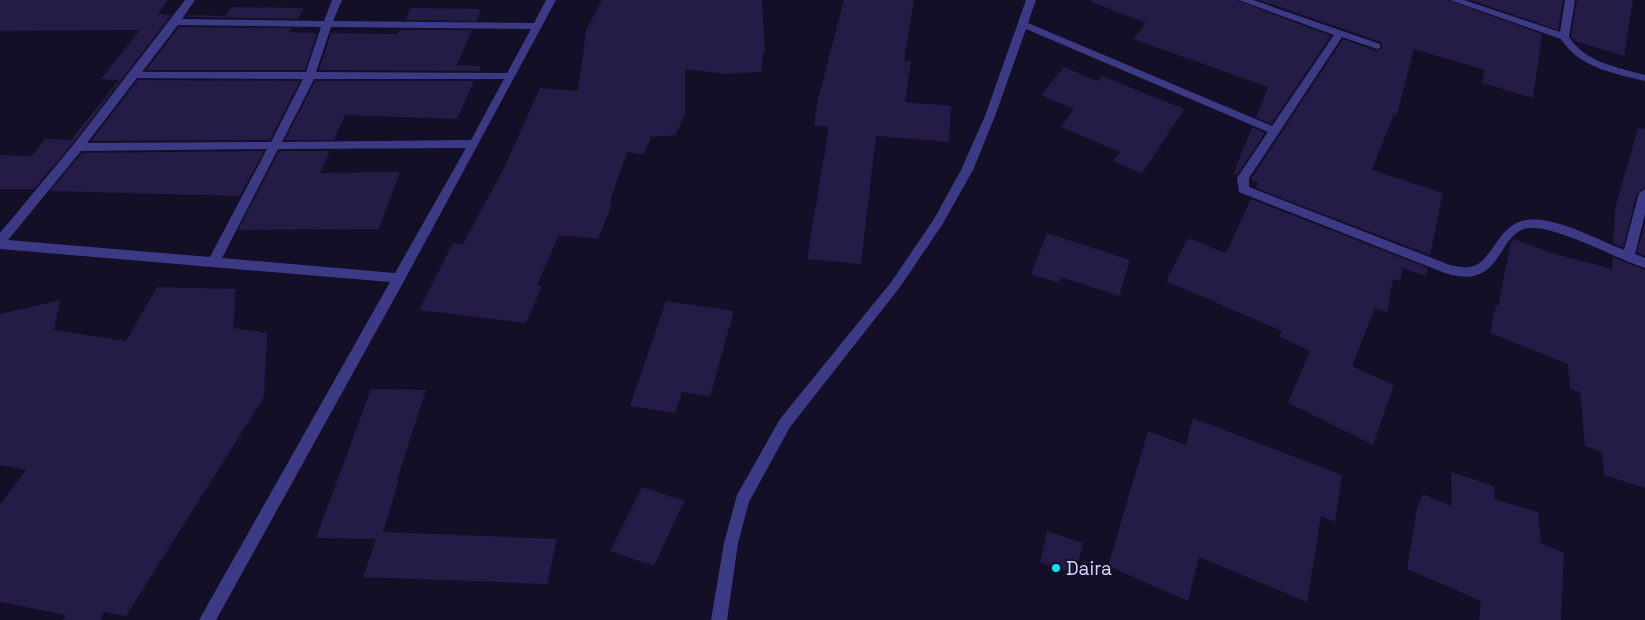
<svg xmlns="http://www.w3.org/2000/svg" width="1645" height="620" viewBox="0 0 1645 620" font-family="'Space Grotesk',sans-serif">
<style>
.building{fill:#241b47}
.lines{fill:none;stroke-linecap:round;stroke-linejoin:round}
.street{fill:#3d3a85;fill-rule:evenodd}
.poi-dot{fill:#00e5ff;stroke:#130f26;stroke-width:2}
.labels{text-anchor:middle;stroke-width:4;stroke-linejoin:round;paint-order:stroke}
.near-poi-label{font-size:19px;fill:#d9d4ff;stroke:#130f26;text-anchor:start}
</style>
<rect width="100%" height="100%" fill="#130f26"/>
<g class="building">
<path d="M0,0h168l-10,14 13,1 -98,128 -39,46h-34v-34l32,1 13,-17 26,1 48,-60 -18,-1 39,-49 -140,1z"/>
<path d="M602,0h160l3,50 -3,9v13l-36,2 -41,-5v44l-9,22 -25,2 -7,18 -17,-3 -18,52h3l-14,35 -39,-4 -22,50 5,1 -16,37 -107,-13 34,-67 10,1 42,-78 35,-78 38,3 8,-61z"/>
<path d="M844,0h70l-10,61h7l-6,41 46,4 -2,36 -73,-6 -15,128 -54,-5 22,-132 -15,-2 4,-26z"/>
<path d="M1091,0h146l94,36 -60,88 -15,-7 12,-30 -135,-48 13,-16 -55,-21z"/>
<path d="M1259,0h189l94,34 -9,64 -51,-15 3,-13 -71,-21 -17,66 -3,-1 -22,56 71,23 -13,62 -174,-67 2,-5 -7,-4 92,-140 33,12 6,-3 -1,-6z"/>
<path d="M1470,0h93l-5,30z"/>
<path d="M1577,0h56l-9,56 -49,-15 -4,-5z"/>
<path d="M231,7l73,1 -6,11 -112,-2 1,-2 38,1z"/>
<path d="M411,8l70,1 -4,12 -72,-1z"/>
<path d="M179,27l113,1 -3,4 28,1 -12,37h-159z"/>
<path d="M400,30h72l-15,35 24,1 -2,5 -160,-1 12,-37 66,1z"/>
<path d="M1064,67l34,14 4,-5 82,33 -42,65 -29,-13 7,-9 -59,-25 13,-18 -33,-14z"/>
<path d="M138,80l162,1 -30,59 -179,1z"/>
<path d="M315,81h159l-17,38 -112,-4 -11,25h-49z"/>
<path d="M1252,127l13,6 -28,42 -4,-1z"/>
<path d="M1638,128l7,1v58l-8,6 -14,54 -10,-3 2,-36z"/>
<path d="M264,151l-24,45 -190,-5 32,-38z"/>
<path d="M279,151h51l-10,22 80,-1 -21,57 -141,1z"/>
<path d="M1251,199l177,69 -2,8 -23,-8 -3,13 -7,-2 -6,33 -12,-4 -23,58 42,19 -21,60 -85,-42 22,-52 -31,-15 3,-5 -116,-50 22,-43 38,15z"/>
<path d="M1645,222v34l-8,-3z"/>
<path d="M1047,233l83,27 -11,36 -58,-19 -2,6 -28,-9z"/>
<path d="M1514,239l41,15 57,15 1,-12 32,13v218l-41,-13 -2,-23 -17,-6 -5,-54 -10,-3 -2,-25 -78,-31 6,-28 2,1 13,-65z"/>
<path d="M157,287l79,2 -3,39 34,5 -3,64 -138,219 -23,-4 -2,8h-39l4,-5 -66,-13v-98l26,-34 -26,-5v-151l60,-14 -6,30 72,11z"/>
<path d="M666,301l68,10 -24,85 -28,-4 -7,21 -45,-7z"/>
<path d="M371,389l55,1 -29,90h2l-16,52 174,7 -10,45 -184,-7 13,-38 -60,-1z"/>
<path d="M1193,418l149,57 -7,47 -14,-6 -14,86 -108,-45 -11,44 -80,-35 40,-135 38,14z"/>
<path d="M1451,472l43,14v13l44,13 3,31 23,10 -3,67h-82l2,-19 -74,-32 10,-61 6,-14 29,12z"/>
<path d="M642,487l42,14 -30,65 -44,-15z"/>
<path d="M1047,531l36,12 -7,31 -36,-12z"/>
</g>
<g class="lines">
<g class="street">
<path d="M185,0h10l-13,19 142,2 8,-21h10l-9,21 201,2 12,-23h10l-152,281 -188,339h-17l191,-338 -390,-33v-16l74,-89zM178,25l143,2 -15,45h-164zM331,27l200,2 -24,44 -191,-1zM137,78l166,1 -32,63 -184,1zM314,79h190l-33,61 -189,2zM466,148l-71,125 -173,-15 56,-109zM267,149l-57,108 -202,-17 73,-89z"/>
<path d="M1026,0h10l-8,23 244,103 62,-91 -95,-35h14l127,44v4l-3,1 -35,-12 -93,141v9l201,78c6,1 13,3 19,2 23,-2 27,-42 57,-47 26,-5 72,20 98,30l15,-57 6,-4v25l-10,40 10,4v10c-28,-9 -90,-43 -117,-40 -32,5 -25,64 -83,45l-206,-81 -2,-14 31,-46 -242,-103 -31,87 -22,54 -31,55 -42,62 -110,140 -41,75 -11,41 -11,77h-16l13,-77 13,-48 43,-76 112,-138 42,-62 27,-49 24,-54z"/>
<path d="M1450,0h14l96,32 5,-32h10l-6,37c17,26 48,30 76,38v6c-32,-8 -65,-13 -84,-42z"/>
</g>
</g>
<circle class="poi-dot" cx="1056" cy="568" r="5"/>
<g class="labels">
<g class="near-poi-label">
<text x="1066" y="575">Daira</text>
</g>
</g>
</svg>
